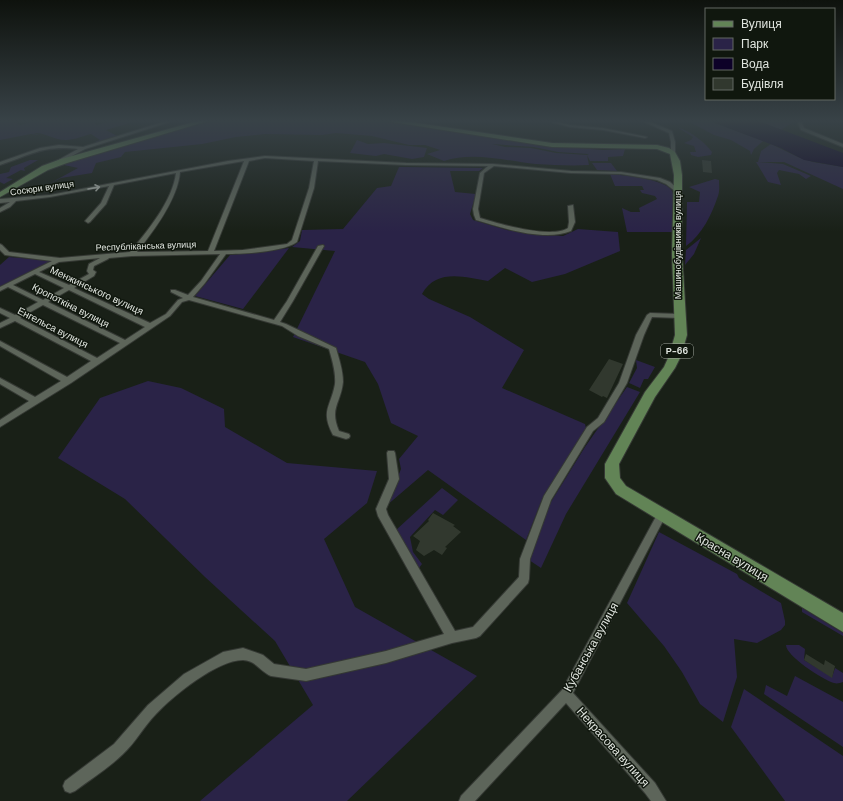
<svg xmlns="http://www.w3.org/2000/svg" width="843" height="801" viewBox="0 0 843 801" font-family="'DM Sans',sans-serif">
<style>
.green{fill:#2a2347}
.water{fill:#0d0128}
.building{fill:#31382e}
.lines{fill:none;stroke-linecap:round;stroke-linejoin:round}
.minor-casing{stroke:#353934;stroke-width:2}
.primary-casing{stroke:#353934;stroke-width:2}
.minor{fill:#5d655a;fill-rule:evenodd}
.primary{fill:#628456;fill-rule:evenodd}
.oneway{stroke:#acb2aa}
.labels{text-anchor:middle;stroke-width:3;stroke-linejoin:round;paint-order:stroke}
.far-street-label{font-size:9px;fill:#e0e5df;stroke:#10170e}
.shield{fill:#10170e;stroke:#a2a7a0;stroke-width:1}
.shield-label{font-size:9px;font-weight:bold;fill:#e0e5df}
.street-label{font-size:10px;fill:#e0e5df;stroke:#10170e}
.near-street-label{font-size:12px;fill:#e0e5df;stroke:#10170e}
</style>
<rect width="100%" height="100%" fill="#192017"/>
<g class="green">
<path d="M0,120h10l10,5 17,-5h68l-10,3 1,2 18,-5h18l1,2 -27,8 13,7 -20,5h-4l5,-2 -9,-6c-8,2 -17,6 -25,6 -13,0 -21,-8 -33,-7l7,2 -9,-1 -31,6z"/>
<path d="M218,120h154l168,25 63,5 22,-1 -2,7 -15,1v4h-18l-3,-6 2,-1 -31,-2 -24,-5 -42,-3 13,3 26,1 25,5 31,2 2,10c-18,1 -35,0 -53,-1 -30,-3 -63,-13 -92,-3l-17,-7 13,-4 -15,-5h-16l-37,-9 -36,-3 -14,2 -57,-1 -29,3 -34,7 -77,8 -4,5 -25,6 -4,10 -31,5 -14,7 31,-17 -14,-3 -11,2 8,-4 12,-1 9,-5 28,-6 60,-19z"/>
<path d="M686,120h21l56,21 -9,8 -3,6 -1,-4 -19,-11 -17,-5z"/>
<path d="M766,120h30l-15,10 -21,-8z"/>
<path d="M677,127c14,5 26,13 35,25l-1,3 -13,2 -7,-2 -1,-3h6l-2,-6 -10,-3 7,-3 2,-3z"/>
<path d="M357,140l11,4 16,-1 43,5 -3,9 -12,2 -28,-5 -8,2 -26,-3z"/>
<path d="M771,144l27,13 15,5 30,5v22l-59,-27h-26l25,2 28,12 -5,3 -7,-5 -20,-4 -2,3 4,12 -13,-3 -12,-20h2l3,-11z"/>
<path d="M30,160h8l-14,8 1,3 -4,-1 -15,8 7,1 -9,5 -4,-2v-8l9,-2 2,-5z"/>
<path d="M592,163h19l6,8 -20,-1z"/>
<path d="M399,167l84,1 -4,3h-29l5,21 21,2 -6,20 3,6 34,10 22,3 34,3 15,-7 40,3 2,19 -55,23 -33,8 -27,-14 -17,13c-23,-4 -52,-13 -66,13l7,5 41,18 54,33 -22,38 83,36 1,4 -45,74 -15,38 -98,-70 -42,36 15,-37 -2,-10 19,-23 -27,-13 -13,-39 -13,-22 -72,-25 42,-86 -43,-4 8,-6 2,-11 41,-1 34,-41 14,-2z"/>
<path d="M610,174c12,1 56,5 62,17 5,10 2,29 2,41h-47l-5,-24 9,4h9l-1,-4 18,-9 -2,-3 -13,-3 -2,-3h4l-2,-4h-27z"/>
<path d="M715,179l4,1c0,5 1,11 -1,16 -6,18 -16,39 -32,50l1,-44h12l1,-10 -11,-5z"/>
<path d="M701,238l-7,16 -9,11 1,-15z"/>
<path d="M289,248l-46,61 -48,-13 35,-41z"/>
<path d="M9,257l49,4 -58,30v-26z"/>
<path d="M636,360l19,7 -7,12h-4l-4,9 -11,-5 8,-15z"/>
<path d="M148,381l33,7 43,21 1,18 62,36 90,8 -10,32 -43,36 31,68 122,69 -130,125h-147l113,-96 -38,-64 -70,-64 -80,-78 -67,-41 42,-60z"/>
<path d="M627,387l13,5 -74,122 -25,54 -12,-8 20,-55 36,-58z"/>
<path d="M442,488l16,12 -15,15 -8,-5 -25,27 3,15 9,12 -3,4 -6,-6 -17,-32z"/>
<path d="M659,532l78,42 2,4 42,25 4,18v4l-4,5 -24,13 -23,-4 3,38 -14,45 -23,-18 -18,-32 -18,-26 -37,-43z"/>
<path d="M802,608l41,25v3l-41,-24z"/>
<path d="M786,645h13l6,4 -1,11 28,17 3,-9 8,5v9c-3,1 -6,2 -9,1 -11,-3 -48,-27 -48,-38z"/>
<path d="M795,676l48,26v45l-79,-53 2,-9 21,11z"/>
<path d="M744,689l99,67v45h-58l-54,-74z"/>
</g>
<path class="water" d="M707,120h49l87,33v14l-39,-7 -23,-12z"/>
<g class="building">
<path d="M702,160l9,1 1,12 -9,-1z"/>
<path d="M609,359l14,5 -16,34 -4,-2 -1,1 -13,-7z"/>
<path d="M433,513l22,12 -2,1 8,6 -16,15 2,1 -5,7 -8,-5 -10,6 -8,-6 4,-9 -7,-5 16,-15 -1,-1z"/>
<path d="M806,654l18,11 1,-5 10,6 -3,12 -28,-18z"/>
</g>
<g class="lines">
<defs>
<g id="minor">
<path d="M169,120h7l-91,29 -28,15 -4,-1 25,-14c-35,-4 -47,6 -78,16v-3l40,-14 19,-3 24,2z"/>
<path d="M543,120h7l20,5 33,3 44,9 -2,1 -42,-8 -33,-3z"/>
<path d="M640,120h6l26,11 3,11v12l-4,-1v-11l-2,-9z"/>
<path d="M802,120h5l-5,3 2,5 39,16v3l-42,-17 -3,-7z"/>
<path d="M265,156l141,7 87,1 78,7 50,1 39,6 10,4 10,9 -4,1 -10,-8 -9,-4 -36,-6 -50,-1 -77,-7 -10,7 -6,36 2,9c19,6 72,21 88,10l1,-6 -1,-16 5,-1 2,17 -4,9c-26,11 -69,-3 -95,-11l-2,-5 -1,-6 7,-36 8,-7 -82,-1 -88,-4 -4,27 -17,54c-14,10 -53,12 -71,12l-21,29 -12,14 81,23 13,-19 31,-55 5,-1 1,1 -31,55 -13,21 6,2 50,24c3,11 7,22 7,34 -2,21 -14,26 -4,49l10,3 1,2 -1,2 -3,1 -13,-4c-13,-25 -2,-28 2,-51 1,-12 -3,-24 -6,-35l-31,-13 -16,-10 -93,-26 -7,2 -12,14 -99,67 -71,44v-7l29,-19 -29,-17v-6l35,19 26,-16 -61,-35v-5l67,36 24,-16 -76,-40 -15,7v-5l10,-5 -10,-5v-5l15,7 23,-13 -30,-15 -8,4v-4l52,-26 -47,-6 -5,-5v-6l2,1 7,7 51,6 70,-6c17,-20 43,-52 46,-79l-62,12 -8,19 -16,18 -2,1 -3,-2 16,-18 8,-17 -59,11 -34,4 -6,6 -10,5v-4l10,-6 -10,1v-4l50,-4 178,-34zM265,158l49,3 -5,27 -17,52 -5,4 -44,6 -29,1 35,-90zM244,161l-36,90 -71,1c16,-20 41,-53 43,-80zM220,254l-19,27 -13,14 -13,-5h-4v2l12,6 -5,2 -12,14 -16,9 -76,-35 20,-12 2,-4 -3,-2 1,-4 14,-7 1,-1 23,-2zM100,258l-11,6 -2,7 2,3 -20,11 -30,-13 20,-10zM35,274l29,14 -21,12 -30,-15zM69,290l76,37 -20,13 -77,-38zM43,305l77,38 -23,15 -77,-40z"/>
<path d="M650,313l29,1 3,2 -3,2 -27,-1 -8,18 -17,48 -23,39 -11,9 -42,69 -21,59 -1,20 -1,4 -48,53 -4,2 -24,5 -66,20 -80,18 -35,-5c-10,-4 -16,-16 -28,-16 -26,0 -70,36 -87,54 -12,12 -20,28 -33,40 -14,14 -32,25 -48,37l-5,2 -5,-2 -2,-5 2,-5 49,-37 34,-39 36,-31 39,-22 20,-4 20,7 11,9 32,5 80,-18 58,-17 -66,-118 -2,-7 13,-30 -2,-26 1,-2h6l1,2 4,26 -13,30 2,6 67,116 18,-4 46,-50 1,-18 24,-63 43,-69 11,-9 21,-35 17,-48 11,-20z"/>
<path d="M662,510l3,1 2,3 -2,3 -92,176 82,90 11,18h-15l-6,-8 -79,-90 -91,98h-16l2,-5 101,-106 97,-179z"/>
</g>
<g id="primary">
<path d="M201,120h10l-144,43 -19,7 -48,27v-5l42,-26 19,-7z"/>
<path d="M380,120h17l155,23 105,2 12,3 6,4 5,9 2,14v79l5,81 -6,21 -6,12 -20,29 -36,67 1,14 6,8 217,127v19l-227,-138 -11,-16v-14l40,-72 19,-25 5,-11 6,-21 -3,-81 2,-79 -4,-21 -13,-5 -105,-2z"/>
</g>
</defs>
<use href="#minor" class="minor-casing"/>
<use href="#primary" class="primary-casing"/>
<use href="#minor" class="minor"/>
<use href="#primary" class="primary"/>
</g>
<defs><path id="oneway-shaft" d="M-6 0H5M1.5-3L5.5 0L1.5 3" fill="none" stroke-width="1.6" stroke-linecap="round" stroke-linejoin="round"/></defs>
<use class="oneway" href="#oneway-shaft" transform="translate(94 188) rotate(-10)"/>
<linearGradient id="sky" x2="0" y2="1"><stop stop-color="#0e120d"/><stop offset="0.52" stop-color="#384247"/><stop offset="1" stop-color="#384247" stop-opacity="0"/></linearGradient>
<rect width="843" height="232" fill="url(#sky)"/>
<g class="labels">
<g class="far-street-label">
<text transform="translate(42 188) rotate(-8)" y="3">Сосюри вулиця</text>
<text transform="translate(678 245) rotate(-90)" y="3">Машинобудівників вулиця</text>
<text transform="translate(146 246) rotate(-2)" y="3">Республіканська вулиця</text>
</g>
<rect class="shield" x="661" y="344" width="32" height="14" rx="3"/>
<g class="shield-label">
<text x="677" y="354">Р-66</text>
</g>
<g class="street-label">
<text transform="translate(97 290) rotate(25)" y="4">Менжинського вулиця</text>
<text transform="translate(71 305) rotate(27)" y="4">Кропоткіна вулиця</text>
<text transform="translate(53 327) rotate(27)" y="4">Енгельса вулиця</text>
</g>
<g class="near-street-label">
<text transform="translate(732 557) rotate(31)" y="4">Красна вулиця</text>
<text transform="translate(591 647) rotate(-61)" y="4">Кубанська вулиця</text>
<text transform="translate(613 747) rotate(48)" y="4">Некрасова вулиця</text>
</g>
</g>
<rect x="705" y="8" width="130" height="92" fill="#10170e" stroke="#636962"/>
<rect x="713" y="21" width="20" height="6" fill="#628456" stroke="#636962"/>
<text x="741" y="28" font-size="12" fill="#e0e5df">Вулиця</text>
<rect x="713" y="38" width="20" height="12" fill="#2a2347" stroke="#636962"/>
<text x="741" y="48" font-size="12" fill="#e0e5df">Парк</text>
<rect x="713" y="58" width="20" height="12" fill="#0d0128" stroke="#636962"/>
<text x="741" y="68" font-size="12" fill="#e0e5df">Вода</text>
<rect x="713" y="78" width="20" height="12" fill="#31382e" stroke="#636962"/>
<text x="741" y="88" font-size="12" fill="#e0e5df">Будівля</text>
</svg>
